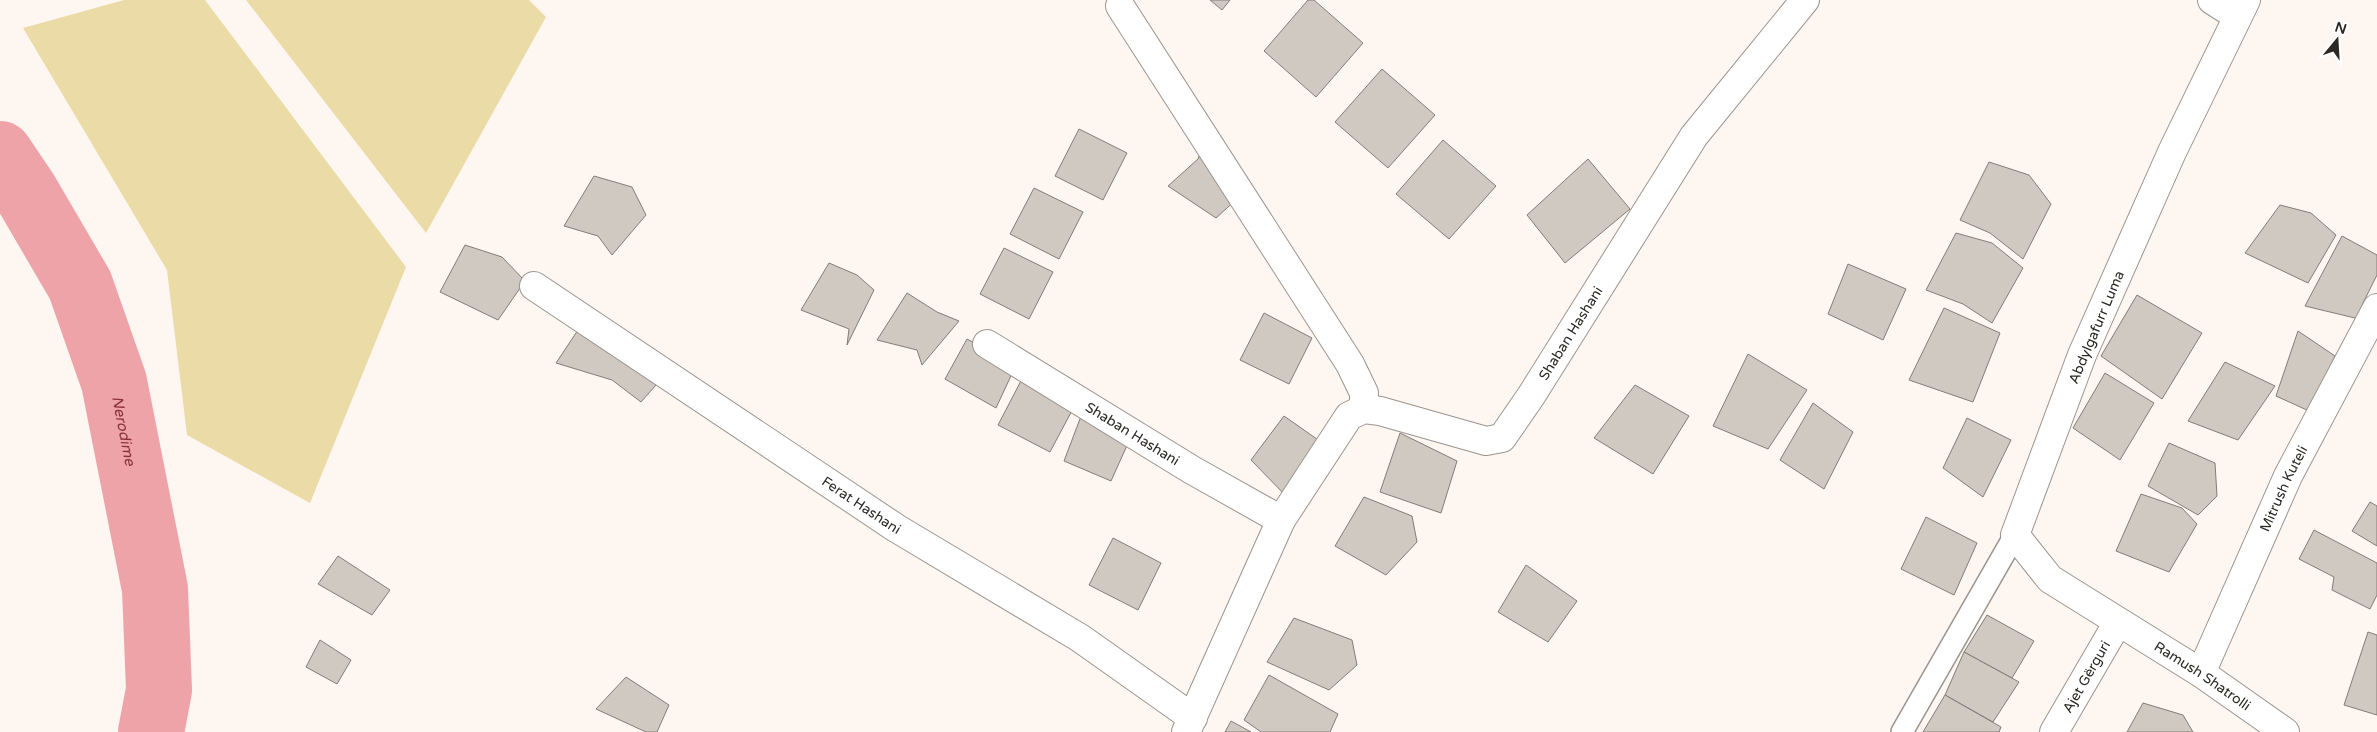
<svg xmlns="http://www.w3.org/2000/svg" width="2377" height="732" viewBox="0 0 2377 732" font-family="'Varela Round',sans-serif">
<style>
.green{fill:#ebdba6}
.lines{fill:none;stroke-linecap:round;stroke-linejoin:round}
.river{stroke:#eea3a9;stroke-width:66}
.building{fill:#cfc9c2;stroke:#827d77}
.lane-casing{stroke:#9c948f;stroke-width:24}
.street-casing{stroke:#9c948f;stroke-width:30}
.lane{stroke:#fff;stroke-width:21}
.street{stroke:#fff;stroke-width:28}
.labels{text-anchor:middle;stroke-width:4.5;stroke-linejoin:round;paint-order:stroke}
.street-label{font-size:14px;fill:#2b2826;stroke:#fff}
.water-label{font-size:15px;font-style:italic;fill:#89323e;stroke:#fff}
</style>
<rect width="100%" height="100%" fill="#fef6f0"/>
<g class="green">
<path d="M124,0h81l201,267 -96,236 -123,-68 -20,-165 -144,-242z"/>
<path d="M246,0h283l17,17 -120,216z"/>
</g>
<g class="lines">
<path class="river" id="s1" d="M0,154l25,37 55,94 34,97 41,207 4,101 -8,42"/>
</g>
<g class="building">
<path d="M1210,0h20l-8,10z"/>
<path d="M1308,0h6l49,43 -47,54 -52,-46z"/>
<path d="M1382,69l53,46 -47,53 -53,-46z"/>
<path d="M1079,129l48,24 -24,47 -48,-24z"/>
<path d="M1443,140l53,46 -47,53 -53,-45z"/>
<path d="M1203,145l35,53 -22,20 -48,-32 30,-27z"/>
<path d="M1588,159l42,50 -65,54 -38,-48z"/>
<path d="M1989,162l40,13 22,29 -28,55 -33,-26 -30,-13z"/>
<path d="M594,176l38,11 14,28 -34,40 -14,-19 -34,-10z"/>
<path d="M1034,188l49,24 -24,47 -49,-25z"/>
<path d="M2280,205l31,8 25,22 -28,48 -63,-30z"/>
<path d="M1956,233l36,10 31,25 -31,55 -29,-19 -37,-14z"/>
<path d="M2342,236l35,19v20l-14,28 -4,16 -54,-13z"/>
<path d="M465,245l37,12 23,24 -27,39 -58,-28z"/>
<path d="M1004,248l49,24 -24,47 -49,-25z"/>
<path d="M829,263l28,12 17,15 -27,55 2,-16 -48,-19z"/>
<path d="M1848,264l58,25 -23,51 -55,-26z"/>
<path d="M907,293l30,19 22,9 -37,44 -5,-15 -40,-10z"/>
<path d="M2137,295l65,38 -40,66 -61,-43z"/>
<path d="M1944,308l56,25 -27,69 -64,-22z"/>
<path d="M1264,313l48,25 -23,46 -49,-24z"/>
<path d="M582,324l81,53 -22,25 -29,-22 -56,-17z"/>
<path d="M2298,331l37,25 -26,55 -33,-15z"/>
<path d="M967,339l49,26 -20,43 -51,-29z"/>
<path d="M1748,354l59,36 -39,59 -55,-23z"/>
<path d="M2225,362l50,24 -37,54 -50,-19z"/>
<path d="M2105,373l49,30 -34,57 -47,-32z"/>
<path d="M1023,377l53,26 -26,49 -52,-27z"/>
<path d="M1635,385l54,31 -36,58 -59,-36z"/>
<path d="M1813,403l40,29 -29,57 -44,-29z"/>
<path d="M1083,411l46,30 -18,40 -47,-20z"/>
<path d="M1284,416l40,28 -36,54 -37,-38z"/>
<path d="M1967,418l44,22 -28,57 -40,-29z"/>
<path d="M1400,433l57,28 -16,52 -61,-21z"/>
<path d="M2169,443l46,20 2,33 -19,19 -50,-29z"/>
<path d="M2141,494l41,14 15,16 -28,48 -53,-21z"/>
<path d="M1364,497l48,19 5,26 -31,33 -51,-29z"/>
<path d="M2370,502l7,4v40l-25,-15z"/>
<path d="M1926,517l51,26 -23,52 -53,-26z"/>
<path d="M2314,530l63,33v32l-7,14 -38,-19 2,-13 -35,-18z"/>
<path d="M1113,538l48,25 -23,47 -49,-25z"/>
<path d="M338,556l52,34 -18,25 -54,-31z"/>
<path d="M1526,565l51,36 -29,41 -50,-30z"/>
<path d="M1987,615l47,26 -22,37 -48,-26z"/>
<path d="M1294,618l58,22 5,25 -28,25 -62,-28z"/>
<path d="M2368,632l9,3v80l-33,-10z"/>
<path d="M320,640l31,20 -14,24 -31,-17z"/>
<path d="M1964,652l55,30 -26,40 -48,-27z"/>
<path d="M1269,675l69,39 -8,18h-69l-17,-12z"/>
<path d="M626,677l43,28 -12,27h-11l-50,-23z"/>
<path d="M1945,695l56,32 -2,5h-76z"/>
<path d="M2143,703l40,12 10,17h-66z"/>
<path d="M1231,721l20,11h-26z"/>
</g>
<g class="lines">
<defs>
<path id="lane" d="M1902,732l113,-197"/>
<g id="street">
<path d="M2212,0l25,16"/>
<path id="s2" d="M2246,0l-74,152 -90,203 -67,180 35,44 151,94 84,59"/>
<path d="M1120,6l230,358 14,29v16"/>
<path id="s3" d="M534,286l362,242 184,110 113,80"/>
<path id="s4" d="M987,344l205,126 89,50"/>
<path id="s5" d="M2201,673l87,-197 89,-168"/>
<path id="s6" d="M1186,732l95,-212 68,-104 15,-7 16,2 106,30 16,-3 29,-42 163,-260 111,-136"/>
<path id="s7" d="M2054,732l64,-110"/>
</g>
</defs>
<use href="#lane" class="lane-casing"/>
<use href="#street" class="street-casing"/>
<use href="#lane" class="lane"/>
<use href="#street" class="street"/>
</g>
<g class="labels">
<g class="street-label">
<text transform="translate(2096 327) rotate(-67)" y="5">Abdylgafurr Luma</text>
<text dy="5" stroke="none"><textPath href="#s6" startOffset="641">Shaban Hashani</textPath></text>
<text dy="5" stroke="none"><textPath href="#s4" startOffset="171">Shaban Hashani</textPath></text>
<text dy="5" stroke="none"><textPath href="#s5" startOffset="202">Mitrush Kuteli</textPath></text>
<text dy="5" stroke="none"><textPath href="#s3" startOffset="394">Ferat Hashani</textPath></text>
<text dy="5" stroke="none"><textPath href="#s2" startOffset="820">Ramush Shatrolli</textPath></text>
<text dy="5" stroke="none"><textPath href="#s7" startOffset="64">Ajet Gërguri</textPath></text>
</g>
<g class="water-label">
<text dy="5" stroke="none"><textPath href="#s1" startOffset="306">Nerodime</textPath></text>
</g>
</g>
<g transform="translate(2337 40) rotate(18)" stroke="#ffffff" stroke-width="4" paint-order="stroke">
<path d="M0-4L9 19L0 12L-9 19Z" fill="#2b2826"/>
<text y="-8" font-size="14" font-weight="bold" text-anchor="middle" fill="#2b2826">N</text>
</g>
</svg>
